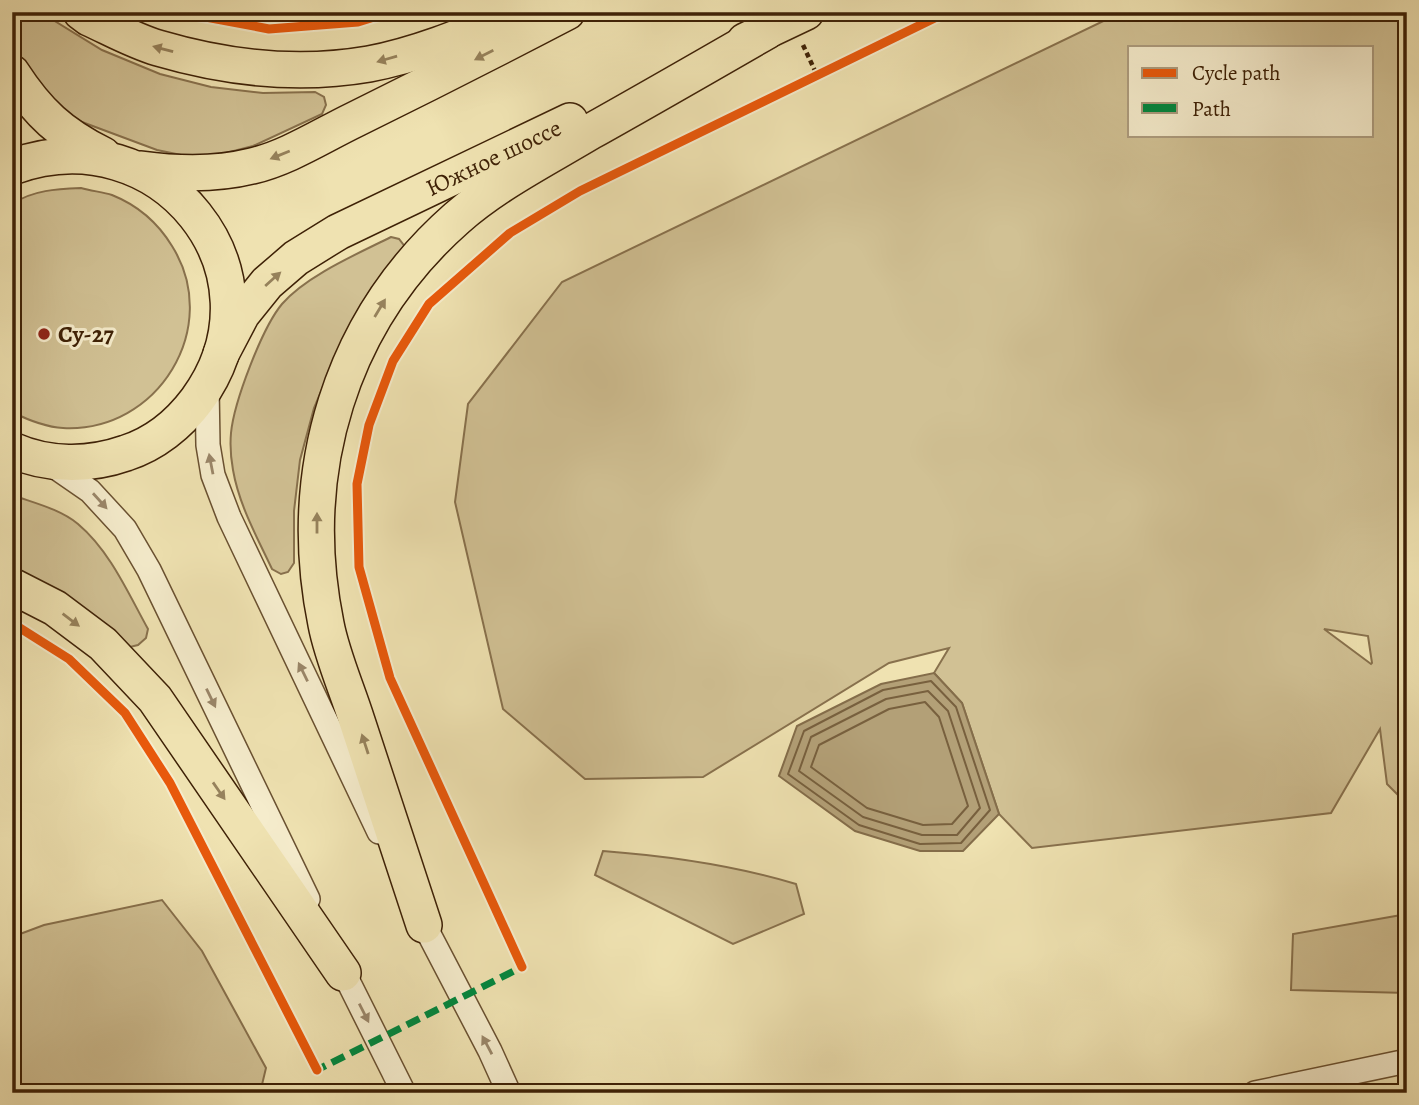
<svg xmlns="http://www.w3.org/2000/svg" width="1419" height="1105" viewBox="0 0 1419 1105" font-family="Alegreya,serif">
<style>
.green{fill:#d1c194;stroke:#88714d;stroke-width:2;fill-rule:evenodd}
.water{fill:#b3a077;stroke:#846d4a;stroke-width:2}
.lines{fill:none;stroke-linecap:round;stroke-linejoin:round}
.shore{stroke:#78603e;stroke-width:2}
.minor-casing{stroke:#6a5131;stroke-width:26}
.primary-casing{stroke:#3e2106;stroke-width:38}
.path{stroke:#3e2106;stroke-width:4.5;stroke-dasharray:5 3.5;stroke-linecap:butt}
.minor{stroke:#f5eccc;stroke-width:23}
.primary{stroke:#efe2b1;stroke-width:35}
.quiet{stroke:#00873e;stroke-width:7;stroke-dasharray:14 7;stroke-linecap:butt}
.cycleway-casing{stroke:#f5eccc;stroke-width:13}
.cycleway{stroke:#e8590c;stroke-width:9}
.oneway{fill:#96825c}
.oneway2{fill:#9a8669}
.poi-dot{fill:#8f2418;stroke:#f5eccc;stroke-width:2.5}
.labels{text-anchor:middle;stroke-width:6;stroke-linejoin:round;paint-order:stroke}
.street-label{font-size:24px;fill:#3e2106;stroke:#f5eccc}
.poi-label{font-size:24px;font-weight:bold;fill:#3e2106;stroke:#f5eccc;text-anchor:start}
</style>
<rect width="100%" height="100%" fill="#efe2b1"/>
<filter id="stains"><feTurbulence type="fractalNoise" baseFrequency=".00286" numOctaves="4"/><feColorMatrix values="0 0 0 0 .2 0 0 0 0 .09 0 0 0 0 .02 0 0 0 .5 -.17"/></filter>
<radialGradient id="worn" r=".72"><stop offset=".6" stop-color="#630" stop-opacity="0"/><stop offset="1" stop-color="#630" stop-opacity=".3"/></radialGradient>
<g class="green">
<path d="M12,12h28l62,38 58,24 51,13 52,6 52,-1 9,5 2,8 -4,9 -69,32 -31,8 -36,2 -29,-6 -75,-28 -26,-16 -23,-28 -21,-31z"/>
<path d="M1122,12h285v792l-20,-20 -7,-55 -49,84 -299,35 -33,-34 -37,-111 -28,-30 15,-25 -60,15 -186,114 -118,2 -82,-70 -48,-207 13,-98 94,-122zM1130,47h242v88h-242zM1324,629l44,7 4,27 -1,1z"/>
<path d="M81,188c10,3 22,4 31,7 25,10 46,28 60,51 51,81 -14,187 -109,182 -18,-1 -35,-8 -51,-16v-208c21,-14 45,-15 69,-16z"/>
<path d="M391,237l8,2 7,9 -68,103 -24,57 -14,52 -6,51v52l-6,9 -7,2 -9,-5c-15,-32 -33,-64 -39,-99 -2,-11 -3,-26 -2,-37 3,-31 31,-105 51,-129 24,-28 75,-50 109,-67z"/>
<path d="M12,495c22,8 48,14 66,29 32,27 50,69 70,105l-2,9 -8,7 -8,2 -41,-35 -77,-39z"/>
<path d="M603,851c66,5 130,14 193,33l8,30 -71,30 -138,-69z"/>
<path d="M162,900l40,51 64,117 -6,25h-248v-156l32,-12z"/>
<path d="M1407,914v79l-116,-3 2,-56z"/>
</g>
<path class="water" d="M934,673l28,30 37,111 -36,37h-43l-65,-20 -76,-55 18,-50 84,-42z"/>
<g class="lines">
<g class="shore">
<path d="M931,681l25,26 34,103 -29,33 -41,1 -61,-19 -71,-51 16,-43 79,-41z"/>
<path d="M928,691l20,20 32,97 -23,27h-35l-59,-18 -64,-46 12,-34 75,-38z"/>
<path d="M925,702l14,15 29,89 -16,18 -29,1 -56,-17 -56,-41 8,-22 70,-36z"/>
</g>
<defs>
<g id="minor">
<path d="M207,386l1,59 5,30 16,42 150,315"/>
<path d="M48,462l42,29 35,38 24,41 159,329"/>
<path d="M418,913l72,138 19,42"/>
<path d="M338,961l66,132"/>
<path d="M1255,1093l152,-32"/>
</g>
<g id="primary">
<path d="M81,12l8,6c22,10 45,23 69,30 68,20 141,28 211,16 53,-10 103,-32 152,-52"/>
<path d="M745,41l61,-29"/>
<path d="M12,73c26,40 49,61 91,82"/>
<path d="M12,167c149,-55 278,106 185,233 -18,24 -43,44 -71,53 -37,13 -78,13 -114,-3"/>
<path d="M141,169c37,5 75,6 111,-3 35,-8 69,-30 102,-46 71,-35 142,-71 213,-108"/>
<path id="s1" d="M221,354l21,-40 25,-31 29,-25 42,-26 232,-111"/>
<path d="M12,586l43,22 48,36 52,55 188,274"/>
<path d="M424,925c-22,-68 -45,-136 -67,-204 -10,-32 -25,-65 -31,-97 -31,-152 14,-303 131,-406 40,-35 88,-59 133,-86 59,-33 118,-67 177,-101"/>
</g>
</defs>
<use href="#minor" class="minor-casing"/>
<use href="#primary" class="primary-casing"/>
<path class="path" d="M803,45l14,30"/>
<use href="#minor" class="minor"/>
<use href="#primary" class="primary"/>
<path class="quiet" d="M315,1066l2,4 205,-103 -2,-4"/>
<defs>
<g id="cycleway">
<path d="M179,12l90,17 89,-7 32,-10"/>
<path d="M12,623l57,36 56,54 45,70 147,287"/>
<path d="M522,967l-132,-289 -31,-111 -2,-83 12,-59 24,-64 36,-57 81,-71 70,-42 367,-179"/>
</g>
</defs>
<use href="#cycleway" class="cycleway-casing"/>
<use href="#cycleway" class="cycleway"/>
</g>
<defs><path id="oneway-solid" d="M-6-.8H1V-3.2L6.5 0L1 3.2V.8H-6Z" transform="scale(1.75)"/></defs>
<g class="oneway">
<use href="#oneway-solid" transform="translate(163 49) rotate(-165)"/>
<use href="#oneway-solid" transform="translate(484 55) rotate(153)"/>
<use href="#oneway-solid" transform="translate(387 59) rotate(164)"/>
<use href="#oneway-solid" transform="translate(280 155) rotate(158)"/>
<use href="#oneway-solid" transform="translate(273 279) rotate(-42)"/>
<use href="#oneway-solid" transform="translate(380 308) rotate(-59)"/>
<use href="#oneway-solid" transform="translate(317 523) rotate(-90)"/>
<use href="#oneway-solid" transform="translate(71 620) rotate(37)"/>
<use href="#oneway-solid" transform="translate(365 744) rotate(-108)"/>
<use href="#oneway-solid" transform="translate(219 791) rotate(55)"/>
</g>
<g class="oneway2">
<use href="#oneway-solid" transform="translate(211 464) rotate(-101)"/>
<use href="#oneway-solid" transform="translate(100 501) rotate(48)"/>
<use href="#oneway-solid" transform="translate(303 672) rotate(-116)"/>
<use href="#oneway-solid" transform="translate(211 698) rotate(64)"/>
<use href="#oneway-solid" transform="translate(364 1013) rotate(63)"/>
<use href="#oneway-solid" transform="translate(487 1045) rotate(-118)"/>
</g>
<circle class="poi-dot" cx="44" cy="334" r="7"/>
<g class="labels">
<g class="street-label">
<text dy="8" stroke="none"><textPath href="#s1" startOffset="345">Южное шоссе</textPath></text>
</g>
<g class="poi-label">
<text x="58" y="342">Су-27</text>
</g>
</g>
<rect width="1419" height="1105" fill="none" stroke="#efe2b1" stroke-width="42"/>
<rect x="14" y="14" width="1391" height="1077" fill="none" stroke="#3e2106" stroke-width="3.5"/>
<rect x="21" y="21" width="1377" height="1063" fill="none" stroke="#3e2106" stroke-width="2"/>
<rect x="1128" y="46" width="245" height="91" fill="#f5eccc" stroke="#ac9b7d" stroke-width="2"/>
<rect x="1142" y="68" width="35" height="10" fill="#e8590c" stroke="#ac9b7d" stroke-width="2"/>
<text x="1192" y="80" font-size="21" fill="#3e2106">Cycle path</text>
<rect x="1142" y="103" width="35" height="10" fill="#00873e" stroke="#ac9b7d" stroke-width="2"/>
<text x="1192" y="116" font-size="21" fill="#3e2106">Path</text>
<rect width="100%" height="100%" filter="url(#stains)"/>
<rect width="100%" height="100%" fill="url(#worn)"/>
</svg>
